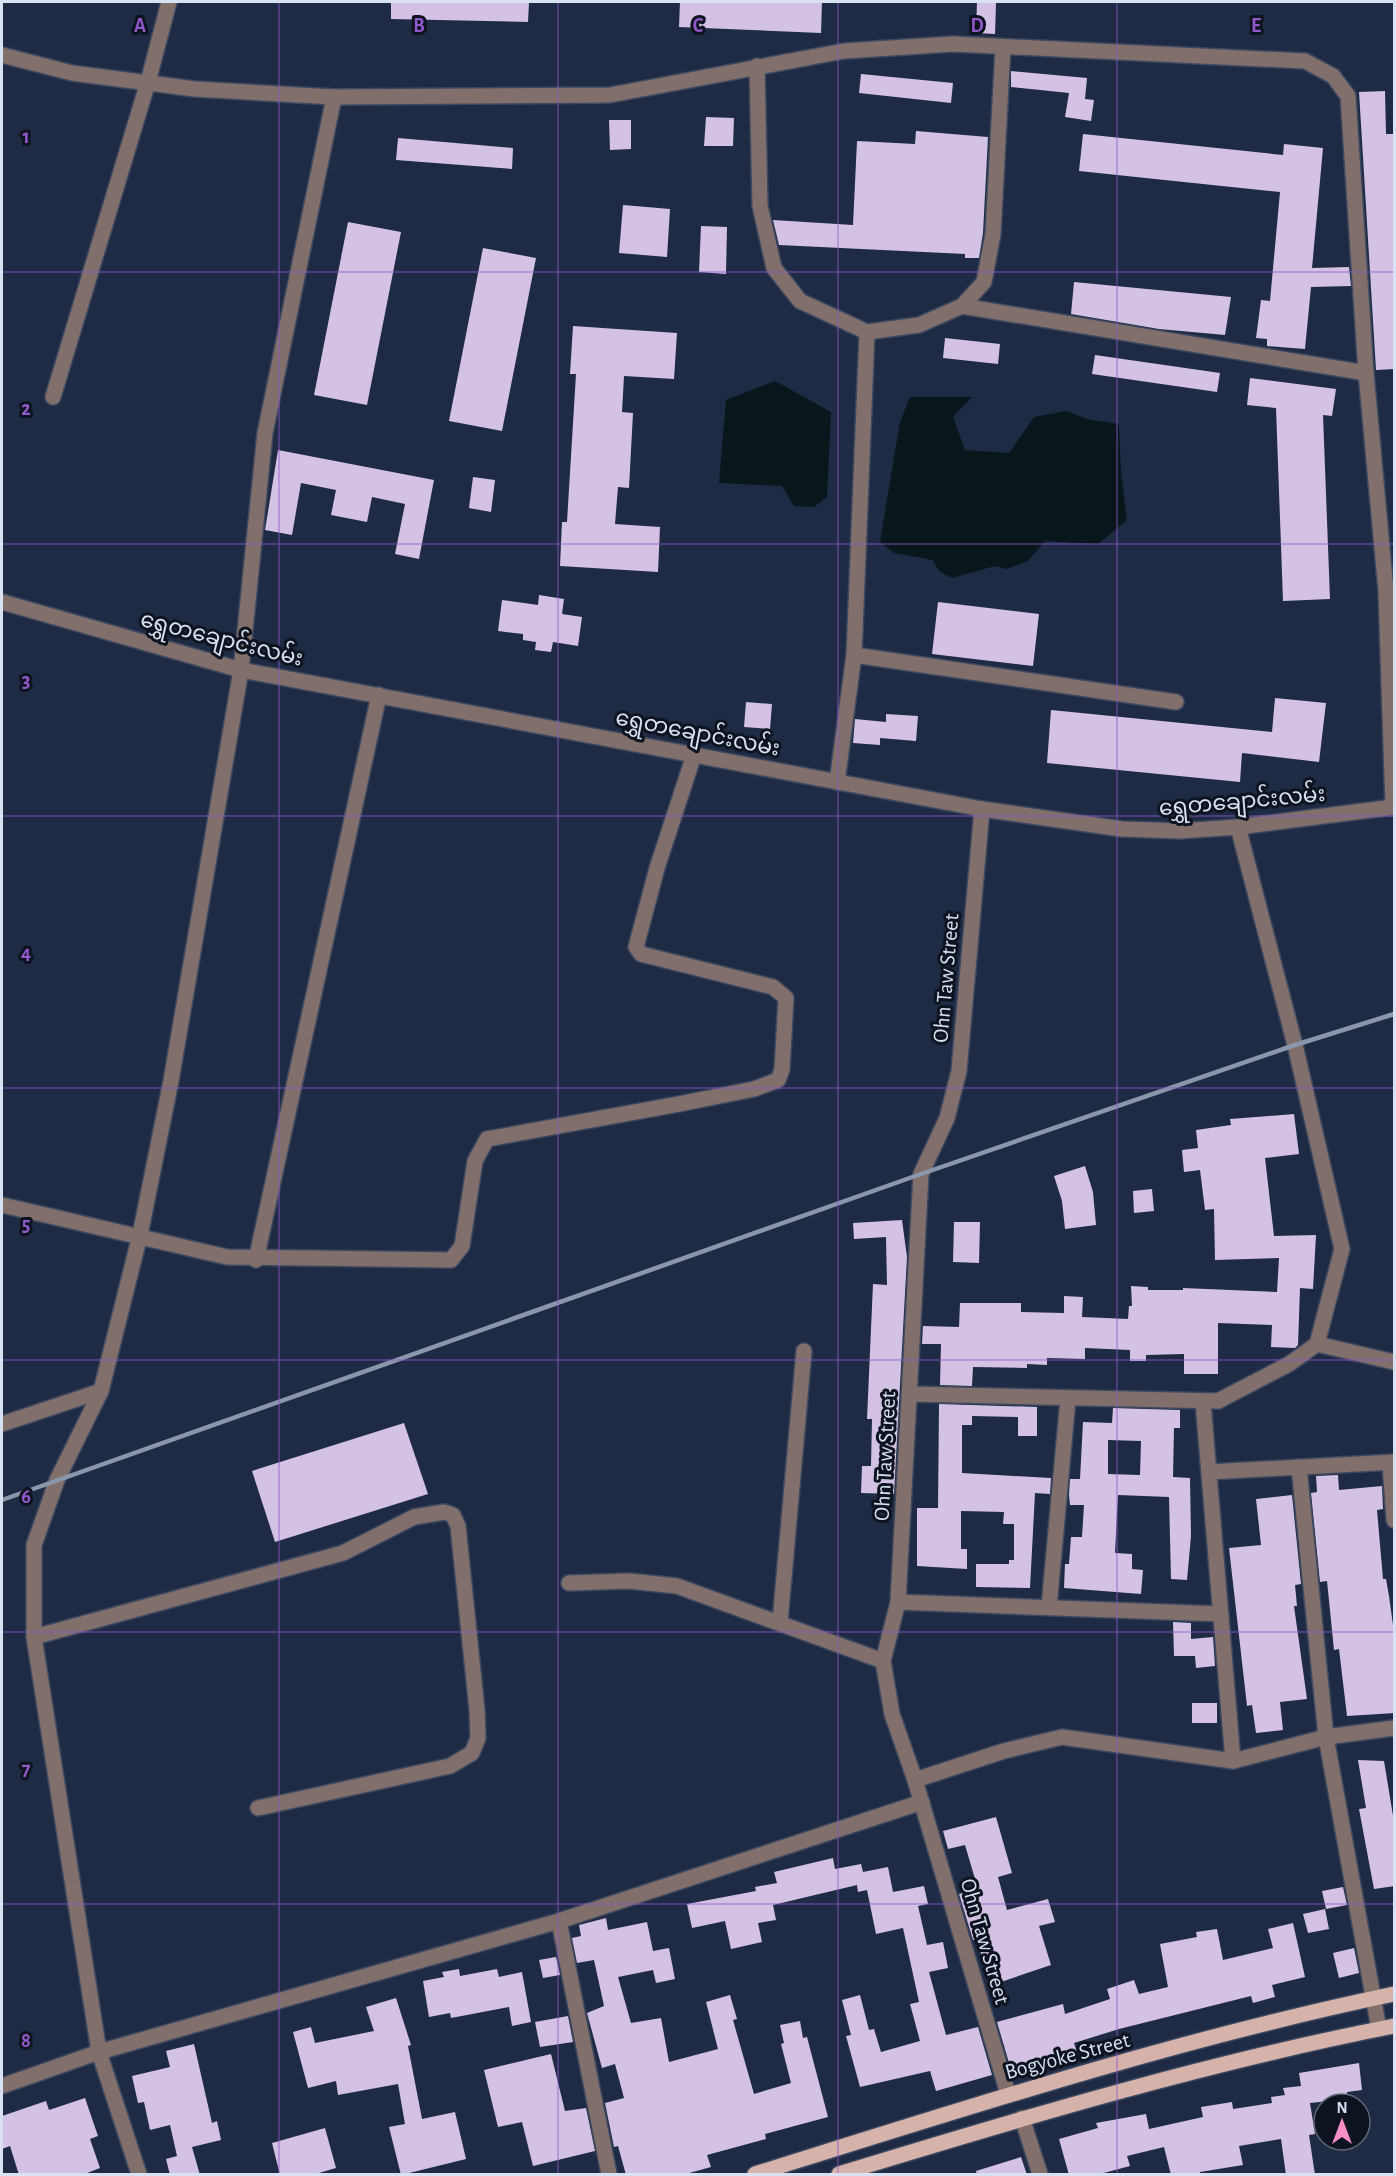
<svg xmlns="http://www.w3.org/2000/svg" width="1396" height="2176" viewBox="0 0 1396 2176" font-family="'Alegreya Sans','Noto Sans Myanmar',sans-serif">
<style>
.water{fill:#09171c}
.building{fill:#d3c2e4;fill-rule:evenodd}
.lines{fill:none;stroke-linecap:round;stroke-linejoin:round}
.minor-casing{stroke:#3d4860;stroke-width:18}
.major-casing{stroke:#3d4860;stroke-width:18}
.minor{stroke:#806f6b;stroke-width:15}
.major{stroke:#d6b3aa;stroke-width:15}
.rail{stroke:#8b96aa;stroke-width:4.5}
.grid{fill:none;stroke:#9259cc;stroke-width:1.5;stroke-opacity:0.55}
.labels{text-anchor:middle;stroke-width:6;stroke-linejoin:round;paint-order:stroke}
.street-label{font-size:22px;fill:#d8e1f2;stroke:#0e141f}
.grid-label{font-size:20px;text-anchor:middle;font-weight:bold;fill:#9259cc;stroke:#0e141f;stroke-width:6;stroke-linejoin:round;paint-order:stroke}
</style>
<rect width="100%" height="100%" fill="#1f2b44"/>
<g class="water">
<path d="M775,381l56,31 -4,85 -13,10 -20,-1 -12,-20 -63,-3 7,-83z"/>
<path d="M910,397h62l-19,20 12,33 44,3 25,-36 33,-6 20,8 32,5 2,48 6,48 -29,24 -53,-3 -17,20 -22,8 -11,-3 -43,12 -13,-7 -6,-11 -39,-7 -14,-11 20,-120z"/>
</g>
<g class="building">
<path d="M391,2h138l-1,20 -137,-3z"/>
<path d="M680,2h142l-1,31 -142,-6z"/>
<path d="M977,2h19l-1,32 -19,-1z"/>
<path d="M1011,71l76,7 -2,21 9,1 -3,21 -26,-4 4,-24 -58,-6z"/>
<path d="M861,74l92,9 -2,20 -92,-10z"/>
<path d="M1385,91l1,43h7l2,235 -19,1 -17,-278z"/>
<path d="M706,117l28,1 -1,28h-29z"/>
<path d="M609,120h22v29l-21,1z"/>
<path d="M916,131l72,6 -5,96 -4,25h-14v-4l-186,-9 -6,-25 80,5 4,-84 58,3z"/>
<path d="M1083,134l200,21 1,-11 39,4 -11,120 37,-1 2,19 -40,1 -6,62 -38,-3v-7l-11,-1 5,-38 9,1 10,-109 -201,-21z"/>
<path d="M398,138l115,10 -1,21 -116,-9z"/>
<path d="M623,205l47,4 -3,48 -48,-4z"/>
<path d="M348,222l53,10 -34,173 -53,-10z"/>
<path d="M701,226l26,1 -1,47 -27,-2z"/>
<path d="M483,248l53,10 -34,173 -53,-10z"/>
<path d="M1074,282l157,15 -6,38 -66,-6 -88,-15z"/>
<path d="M573,326l104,7 -3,46 -50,-3 -2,36 11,1 -4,75 -11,-1 -3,37 45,3 -2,45 -98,-6 2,-44h5l9,-148h-6z"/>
<path d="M945,338l55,6 -2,20 -55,-6z"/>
<path d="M1095,355l125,18 -3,19 -125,-18z"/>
<path d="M1250,378l86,11 -4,27 -9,-1 7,184 -47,2 -7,-193 -29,-3z"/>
<path d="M278,450l156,30 -15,79 -24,-5 10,-50 -33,-7 -5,25 -36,-7 5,-25 -35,-7 -9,52 -27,-5z"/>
<path d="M473,477l22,3 -4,32 -22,-4z"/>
<path d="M539,595l25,4 -2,15 20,3 -4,29 -25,-4 -2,10 -16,-2 1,-8 -13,-2v-6l-25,-3 4,-31 36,5z"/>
<path d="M938,602l101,12 -6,52 -101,-12z"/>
<path d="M1275,698l51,5 -7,59 -77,-9 -2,29 -193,-19 4,-53 221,22z"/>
<path d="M746,702l26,2 -2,25 -26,-2z"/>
<path d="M886,714l32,2 -2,25 -36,-3v7l-27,-2 2,-24 31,3z"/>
<path d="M1294,1114l5,40 -34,4 9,78 42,-1 -3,54 -13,-1 -2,57 -3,3 -24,-1 1,-22 -54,-2v51h-34v-20l-38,1v6h-16v-11l-45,-2v11l-38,-1v7l-20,-1v4l-54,-1 -1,19 -32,-1 1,-41h-19l1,-18 36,1 1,-24h61v9l43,1v-17l19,1 -1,20 46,2 1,-13h3l-1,-20 17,1v3h35v-2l94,4 2,-34 -64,2 -1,-51 -9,1 -5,-40 -16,2 -2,-22 16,-2 -2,-18 35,-5 -1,-6z"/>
<path d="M1085,1166l8,26 3,33 -31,4 -3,-28 -8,-25z"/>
<path d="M1152,1189l2,22 -20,2 -1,-22z"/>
<path d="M902,1220l5,37 -13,237 -33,-1 1,-27h9l1,-47h-5l6,-135 14,1 -1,-48 -32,2 -1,-16z"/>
<path d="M954,1222h26l-1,41 -26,-1z"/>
<path d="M939,1404l98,3v29h-19v-19l-46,-1v9h-10v48l89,5 -1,16 -15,-1 -5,95 -54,-1v-23h33v-4h5v-36h-11l1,-12 -43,-1v38h6v20l-50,-3v-58h21z"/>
<path d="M1113,1408l67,2v18h-6l-1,49 17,1 1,58 -4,44 -16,-1 -2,-82 -51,-2 -3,58 17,1v15l11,1 -2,24 -77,-6 1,-24h4l2,-27h11l2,-32h-14l-1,-10 1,-16h10l3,-57 29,1zM1108,1440l33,1 -1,34 -32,-1z"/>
<path d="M404,1423l24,71 -153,48 -23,-71z"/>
<path d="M1338,1475l1,15 43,-4 1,23 -6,1 6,69h3l3,17 6,44v73l-48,3 -8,-67 -5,1 -7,-69 -7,1 -9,-89 6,-1 -1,-16z"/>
<path d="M1292,1495l9,89 -6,1 2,21h-3l13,93 -27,3 3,28 -27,3 -4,-28 -5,1 -18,-158 32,-3 -5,-46z"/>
<path d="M1173,1622l18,1v16l22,-2 2,29 -19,2 -1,-12h-21z"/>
<rect x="1192" y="1703" width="25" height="20"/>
<path d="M1358,1760l26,1 11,67v58l-21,3 -15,-80 7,-1z"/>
<path d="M996,1817l16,56 -14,4 9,33 41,-11 7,23 -16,4 12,39 -59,20 -16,-46 -3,1 -14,-46 19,-5 -13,-44 -17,4 -5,-18z"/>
<path d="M833,1858l2,11 26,-5 2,8 25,-5 5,25 31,-6 4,18 -10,2 9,39 16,-3 5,26 -19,4 17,63 32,-8 14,48 -56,16 -6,-20 -70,16 -14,-51 5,-1 -9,-35 18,-5 9,35 5,-1 7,23 39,-11 -10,-37 9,-2 -16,-74 -27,6 -9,-44 -9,2 -1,-7 -84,20 3,15 -18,3 4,19 -31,7 -6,-28 -33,7 -5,-24 69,-13 -1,-4 22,-4 -3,-11z"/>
<path d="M1343,1887l4,18 -21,4 -4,-18z"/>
<path d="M1325,1909l4,20 -21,4 -5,-19z"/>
<path d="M606,1918l2,12 39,-8 6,29 16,-3 6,31 -19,4 -3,-13 -35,7 13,46 30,-5 8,44 49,-13 -12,-47 24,-7 7,24 -4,1 21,74 37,-11 -10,-39 3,-1 -4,-18 20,-4 3,17 4,-1 21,80 -63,17 1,5 -59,16 4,12 -29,8h-56l-8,-29 -4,1 -9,-44 19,-5 -9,-34 -13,4 -15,-55 17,-7 -10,-46 -17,3 -5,-25 9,-2 -2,-11z"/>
<path d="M1293,1923l12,54 -33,8 3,12 -22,6 -2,-7 -132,33 -45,14 3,9 -65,21 -15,-51 66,-18 2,10 45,-15 -3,-10 27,-9 5,14 29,-7 -8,-43 37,-7 -1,-5 21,-3 6,31 50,-12 -5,-19z"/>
<path d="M1354,1948l5,25 -20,5 -6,-25z"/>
<path d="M556,1957l4,18 -17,3 -4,-18z"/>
<path d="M459,1969l1,7 37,-7 2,8 23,-5 9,50 -19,4 -3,-19 -58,11 -1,-5 -21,4 -6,-36 21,-4 -2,-5z"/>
<path d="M396,1998l15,47 -3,1 14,73 33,-7 11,47 -65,16 -12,-48 16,-3 -7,-40 -60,11 -2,-14 -28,7 -15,-56 18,-5 4,16 59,-12 -8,-24z"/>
<path d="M568,2016l5,26 -33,5 -5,-25z"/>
<path d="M194,2044l18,79 5,-2 4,19 -29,7 8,28h-30l-4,-16 11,-3 -7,-31 -20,5 -6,-28 -6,1 -6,-27 38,-9 -4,-16z"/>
<path d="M551,2054l14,57 21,-3 9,43 -62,15 -11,-44 -24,5 -14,-57z"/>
<path d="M1359,2063l3,27 -15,2 1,7 -38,4 5,31 -6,1 6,40h-29l-5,-36 -42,7 4,19 -43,7v3h-29l-7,-28 -37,9 3,10 -34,9h-27l-10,-36 39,-11 -2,-5 50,-9 3,15 54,-12 -2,-10 31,-5 1,7 39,-6 -1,-6 14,-2 -2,-7 18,-2 -2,-13z"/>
<path d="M85,2098l13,38 -8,3 10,29 -18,7h-63l-9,-29 -8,3v-33l44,-15 3,9z"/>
<path d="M325,2128l11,40 -24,7h-32l-8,-32z"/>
<path d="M1021,2157l6,18h-50l-1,-4z"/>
</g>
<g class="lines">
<defs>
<g id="minor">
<path d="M2,55l70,18 123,16 139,8 276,-2 234,-44 109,-7 352,17 28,15 15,20 18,277 20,218 7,216"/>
<path d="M757,66l3,140 14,62 26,33 67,31 52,-7 43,-19 22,-24 9,-48 10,-187"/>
<path d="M962,306l404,67"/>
<path d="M53,397l95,-315 21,-80"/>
<path d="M2,602l239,68 741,139 140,20 58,2 58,-4 156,-20"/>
<path d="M854,655l322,47"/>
<path d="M837,782l17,-127 13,-323"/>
<path d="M982,809l-23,262 -12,47 -26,56 -23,428 -15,59 9,53 23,66 93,314"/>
<path d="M2,1205l225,52 224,3 11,-14 13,-85 12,-22 192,-35 75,-15 24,-9 4,-10 4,-72 -13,-11 -132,-33 -5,-7 21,-79 37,-113"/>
<path d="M256,1260l123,-565"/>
<path d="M1317,1344l77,18"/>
<path d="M910,1394l308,7 71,-37 28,-20 25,-95 -47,-204 -57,-218"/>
<path d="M1203,1402l30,359"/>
<path d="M2,1424l99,-33"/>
<path d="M1390,1463l4,57"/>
<path d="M1299,1467l27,270 53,292"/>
<path d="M1209,1472l185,-10"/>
<path d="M569,1583l60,-2 48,5 206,75"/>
<path d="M898,1602l323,12"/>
<path d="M1049,1607l19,-208"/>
<path d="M780,1622l24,-271"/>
<path d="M34,1637l309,-84 71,-36 30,-5 9,3 5,11 19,184 1,28 -6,15 -22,13 -192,42"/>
<path d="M915,1780l89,-29 58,-14 171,24 93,-24 68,-9"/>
<path d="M559,1921l50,253"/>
<path d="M2,2086l97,-34 460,-131 363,-119"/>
<path d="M1022,2118l18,56"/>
<path d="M139,2174l-40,-122 -65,-415v-92l23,-65 44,-89 39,-156 31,-154 70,-411 24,-237 69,-336"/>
</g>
<g id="major">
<path d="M755,2174c211,-66 423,-135 639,-180"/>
<path d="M839,2174c183,-56 367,-111 555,-148"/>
</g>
</defs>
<use href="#minor" class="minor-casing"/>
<use href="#major" class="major-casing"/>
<use href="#minor" class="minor"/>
<use href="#major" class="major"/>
<path class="rail" d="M2,1500l919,-326 374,-129 99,-31"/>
</g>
<path class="grid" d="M279,2v2172M558,2v2172M838,2v2172M1117,2v2172M2,272h1392M2,544h1392M2,816h1392M2,1088h1392M2,1360h1392M2,1632h1392M2,1904h1392"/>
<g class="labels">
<g class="street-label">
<text transform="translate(222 638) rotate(14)" y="8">ရွှေတချောင်းလမ်း</text>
<text transform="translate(698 732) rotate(11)" y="8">ရွှေတချောင်းလမ်း</text>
<text transform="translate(1242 800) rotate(-5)" y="8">ရွှေတချောင်းလမ်း</text>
<text transform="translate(945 978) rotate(-85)" y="8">Ohn Taw Street</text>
<text transform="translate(884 1456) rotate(-87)" y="8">Ohn Taw Street</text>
<text transform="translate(986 1941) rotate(74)" y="8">Ohn Taw Street</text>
<text transform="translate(1067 2055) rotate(-15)" y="8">Bogyoke Street</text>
</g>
</g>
<g class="grid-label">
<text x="140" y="32">A</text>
<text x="419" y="32">B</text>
<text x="698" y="32">C</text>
<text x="977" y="32">D</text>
<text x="1256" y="32">E</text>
<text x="26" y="143">1</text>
<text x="26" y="415">2</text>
<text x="26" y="687">3</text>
<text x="26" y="959">4</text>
<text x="26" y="1231">5</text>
<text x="26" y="1503">6</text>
<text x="26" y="1775">7</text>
<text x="26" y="2047">8</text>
</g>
<rect width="1396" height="2176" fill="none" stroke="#d8e1f2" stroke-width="6"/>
<g transform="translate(1342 2122)"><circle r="28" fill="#0e141f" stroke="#5f6673" stroke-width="1.5"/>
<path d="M0-4.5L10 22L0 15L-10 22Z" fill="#fa8fc7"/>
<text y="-9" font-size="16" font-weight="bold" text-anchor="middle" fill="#d8e1f2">N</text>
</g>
</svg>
